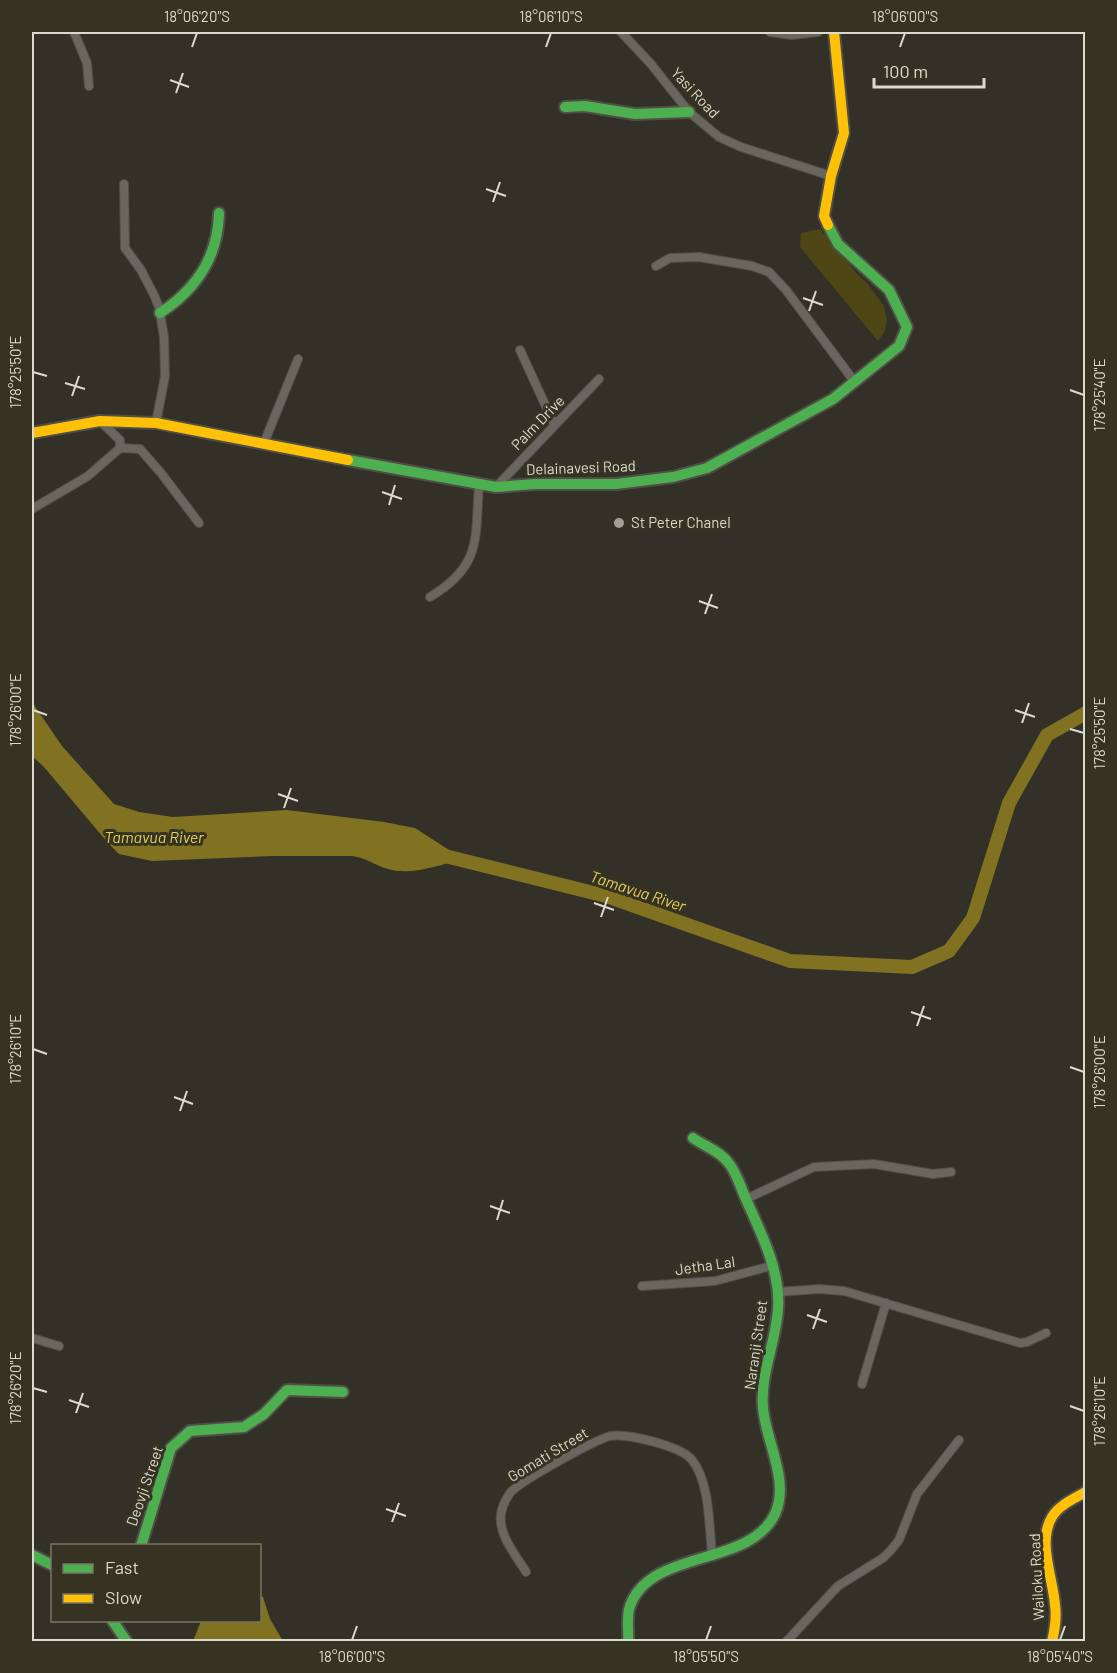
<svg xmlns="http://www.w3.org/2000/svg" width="1117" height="1673" viewBox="0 0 1117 1673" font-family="Barlow,sans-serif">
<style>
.green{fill:#4f4616}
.water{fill:#817222}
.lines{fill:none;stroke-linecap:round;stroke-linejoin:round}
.river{stroke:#817222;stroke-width:14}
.street-casing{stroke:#504e46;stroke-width:10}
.fast-casing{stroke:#504e46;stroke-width:14}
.slow-casing{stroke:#504e46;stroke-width:14}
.street{stroke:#68665e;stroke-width:8}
.fast{stroke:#4caf50;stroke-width:10}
.slow{stroke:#ffc107;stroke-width:10}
.ticks{fill:none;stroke:#dcdad0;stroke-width:2}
.poi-dot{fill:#a09e95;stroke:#363323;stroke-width:2}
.labels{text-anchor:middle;stroke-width:6;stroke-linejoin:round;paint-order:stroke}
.street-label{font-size:15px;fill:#dcdad0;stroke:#363323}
.poi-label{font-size:15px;fill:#dcdad0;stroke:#363323;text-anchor:start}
.water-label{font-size:16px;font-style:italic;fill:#e4cd5b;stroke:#363323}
.neatline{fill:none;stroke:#dcdad0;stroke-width:2}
.ticks-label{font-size:15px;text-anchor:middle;fill:#dcdad0}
</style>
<rect width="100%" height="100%" fill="#323027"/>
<path class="green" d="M820,229l38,46 9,8 17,23 3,14 -2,11 -7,10 -78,-94 1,-14z"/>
<g class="water">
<path d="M32,702l30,44 52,58 25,8 34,5 114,-7 97,12 31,6 48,31c-24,6 -51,17 -75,10 -14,-4 -21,-11 -36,-13h-80l-120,5 -33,-7 -11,-11 -64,-76 -12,-11z"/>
<path d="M260,1596l3,1 7,22 13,22h-90l8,-20 59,-1z"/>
</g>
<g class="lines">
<path class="river" d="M445,856l161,40 184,65 122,6 37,-16 24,-33 36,-115 38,-68 39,-22"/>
<defs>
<g id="street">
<path d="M74,32l13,31 2,23"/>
<path d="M621,32l30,32 38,48 30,25 22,10 90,29"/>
<path d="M770,32l21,3 27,-3"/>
<path d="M124,184l1,64 16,22 13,25 5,12 5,30 1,39 -9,47"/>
<path d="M656,266l14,-8 29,-1 53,9 17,6 17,18 68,91"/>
<path d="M520,350l34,74"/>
<path d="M100,421l20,19v8l20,1 21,24 38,50"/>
<path d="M264,443l34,-84"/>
<path d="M496,487l103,-108"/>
<path d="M32,509l56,-33 32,-28"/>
<path d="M430,597c52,-31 45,-58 49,-112"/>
<path d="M746,1199l68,-32 60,-3 59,10 18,-2"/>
<path d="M642,1286l73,-5 56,-15"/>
<path d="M777,1292l42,-3 25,2 176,52 7,-1 19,-9"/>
<path d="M32,1338l27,8"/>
<path d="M862,1384l24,-81"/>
<path d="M526,1572c-10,-17 -28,-37 -25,-58 1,-7 5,-15 9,-21 10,-12 85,-53 100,-57 17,-3 71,10 82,24 18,22 17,67 20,94"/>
<path d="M786,1642l52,-56 45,-28 8,-8 8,-10 18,-46 42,-54"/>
</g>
<g id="fast">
<path d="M565,107l20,-1 50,8 54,-2"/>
<path d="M160,313c37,-24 58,-56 59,-100"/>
<path d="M348,460l148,27 39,-3h81l57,-7 34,-9 126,-69 66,-53 8,-19 -18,-37 -51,-46 -10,-19"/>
<path d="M141,1546l30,-98 19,-17 54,-4 20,-13 23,-24 56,2"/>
<path d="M32,1555l20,10"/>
<path d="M112,1620l15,22"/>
<path d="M628,1642c1,-12 -2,-25 2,-36 21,-58 119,-38 145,-92 15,-33 -9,-72 -12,-106 -3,-34 13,-66 15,-99 3,-38 -18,-78 -33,-112 -5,-12 -9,-26 -18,-36 -9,-11 -23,-15 -34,-23"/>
</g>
<g id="slow">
<path d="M828,225l-4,-9 7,-40 13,-43 -10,-101"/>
<path d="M32,433l68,-12 56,2 192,37"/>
<path d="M1052,1642c3,-13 5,-24 3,-37 -2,-27 -18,-63 -3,-88 7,-12 23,-19 34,-25"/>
</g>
</defs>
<use href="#street" class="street-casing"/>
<use href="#fast" class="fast-casing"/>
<use href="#slow" class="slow-casing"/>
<use href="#street" class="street"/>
<use href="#fast" class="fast"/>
<use href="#slow" class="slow"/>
</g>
<path class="ticks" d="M192,47l5,-14M546,47l5,-14M900,47l5,-14M170,80l19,7M176,93l7,-20M486,189l20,7M493,202l7,-20M803,298l20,7M809,311l7,-20M33,372l14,4M65,383l20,6M1070,390l14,5M72,396l7,-20M382,492l20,7M389,505l6,-20M699,601l19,7M705,614l7,-20M33,710l14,5M1015,710l20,7M1022,723l7,-20M1070,729l14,4M278,794l20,7M284,808l7,-20M594,903l20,7M601,917l7,-20M911,1012l20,7M917,1026l7,-20M33,1049l14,5M1070,1067l14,5M174,1097l19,7M180,1111l7,-20M490,1206l20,7M497,1220l6,-20M807,1315l20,7M813,1329l7,-20M33,1388l14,4M69,1400l20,7M1070,1406l14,5M76,1413l7,-20M386,1509l20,7M392,1522l7,-19M352,1640l5,-14M706,1640l5,-14M1060,1640l5,-14"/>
<circle class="poi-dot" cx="619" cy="523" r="6"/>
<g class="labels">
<g class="street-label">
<text transform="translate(695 93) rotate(47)" y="5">Yasi Road</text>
<text transform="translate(538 423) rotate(-46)" y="5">Palm Drive</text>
<text transform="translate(581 468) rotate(-2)" y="5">Delainavesi Road</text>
<text transform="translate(705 1266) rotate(-8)" y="5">Jetha Lal</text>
<text transform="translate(756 1345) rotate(-82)" y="5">Naranji Street</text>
<text transform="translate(548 1455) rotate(-31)" y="5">Gomati Street</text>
<text transform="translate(145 1486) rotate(-71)" y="5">Deovji Street</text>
<text transform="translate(1037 1577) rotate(-93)" y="5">Wailoku Road</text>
</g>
<g class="poi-label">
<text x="631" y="528">St Peter Chanel</text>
</g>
<g class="water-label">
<text x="154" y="843">Tamavua River</text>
<text transform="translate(638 891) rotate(18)" y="6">Tamavua River</text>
</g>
</g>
<rect width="1117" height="1673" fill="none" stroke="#363323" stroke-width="66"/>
<rect x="51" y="1544" width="210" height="78" fill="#363323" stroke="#787668" stroke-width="1.5"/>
<rect x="63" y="1564" width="30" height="9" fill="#4caf50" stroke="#787668" stroke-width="1.5"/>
<text x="105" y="1574" font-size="18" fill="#dcdad0">Fast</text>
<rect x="63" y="1594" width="30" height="9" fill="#ffc107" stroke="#787668" stroke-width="1.5"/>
<text x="105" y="1604" font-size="18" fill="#dcdad0">Slow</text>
<path d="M874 78v9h110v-9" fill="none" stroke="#dcdad0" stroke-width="3"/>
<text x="883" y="78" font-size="18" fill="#dcdad0" stroke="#363323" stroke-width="4.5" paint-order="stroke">100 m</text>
<rect x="33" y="33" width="1051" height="1607" class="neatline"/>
<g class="ticks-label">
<text x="197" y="22">18°06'20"S</text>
<text x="551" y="22">18°06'10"S</text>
<text x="905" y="22">18°06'00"S</text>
<text transform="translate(16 372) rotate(-90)" y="5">178°25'50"E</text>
<text transform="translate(1100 395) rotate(-90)" y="5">178°25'40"E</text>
<text transform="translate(16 710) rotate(-90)" y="5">178°26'00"E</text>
<text transform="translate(1100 733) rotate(-90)" y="5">178°25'50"E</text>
<text transform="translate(16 1049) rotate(-90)" y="5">178°26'10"E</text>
<text transform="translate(1100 1072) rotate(-90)" y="5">178°26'00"E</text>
<text transform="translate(16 1388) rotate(-90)" y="5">178°26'20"E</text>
<text transform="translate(1100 1411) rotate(-90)" y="5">178°26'10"E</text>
<text x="352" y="1662">18°06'00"S</text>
<text x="706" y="1662">18°05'50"S</text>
<text x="1060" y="1662">18°05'40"S</text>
</g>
</svg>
